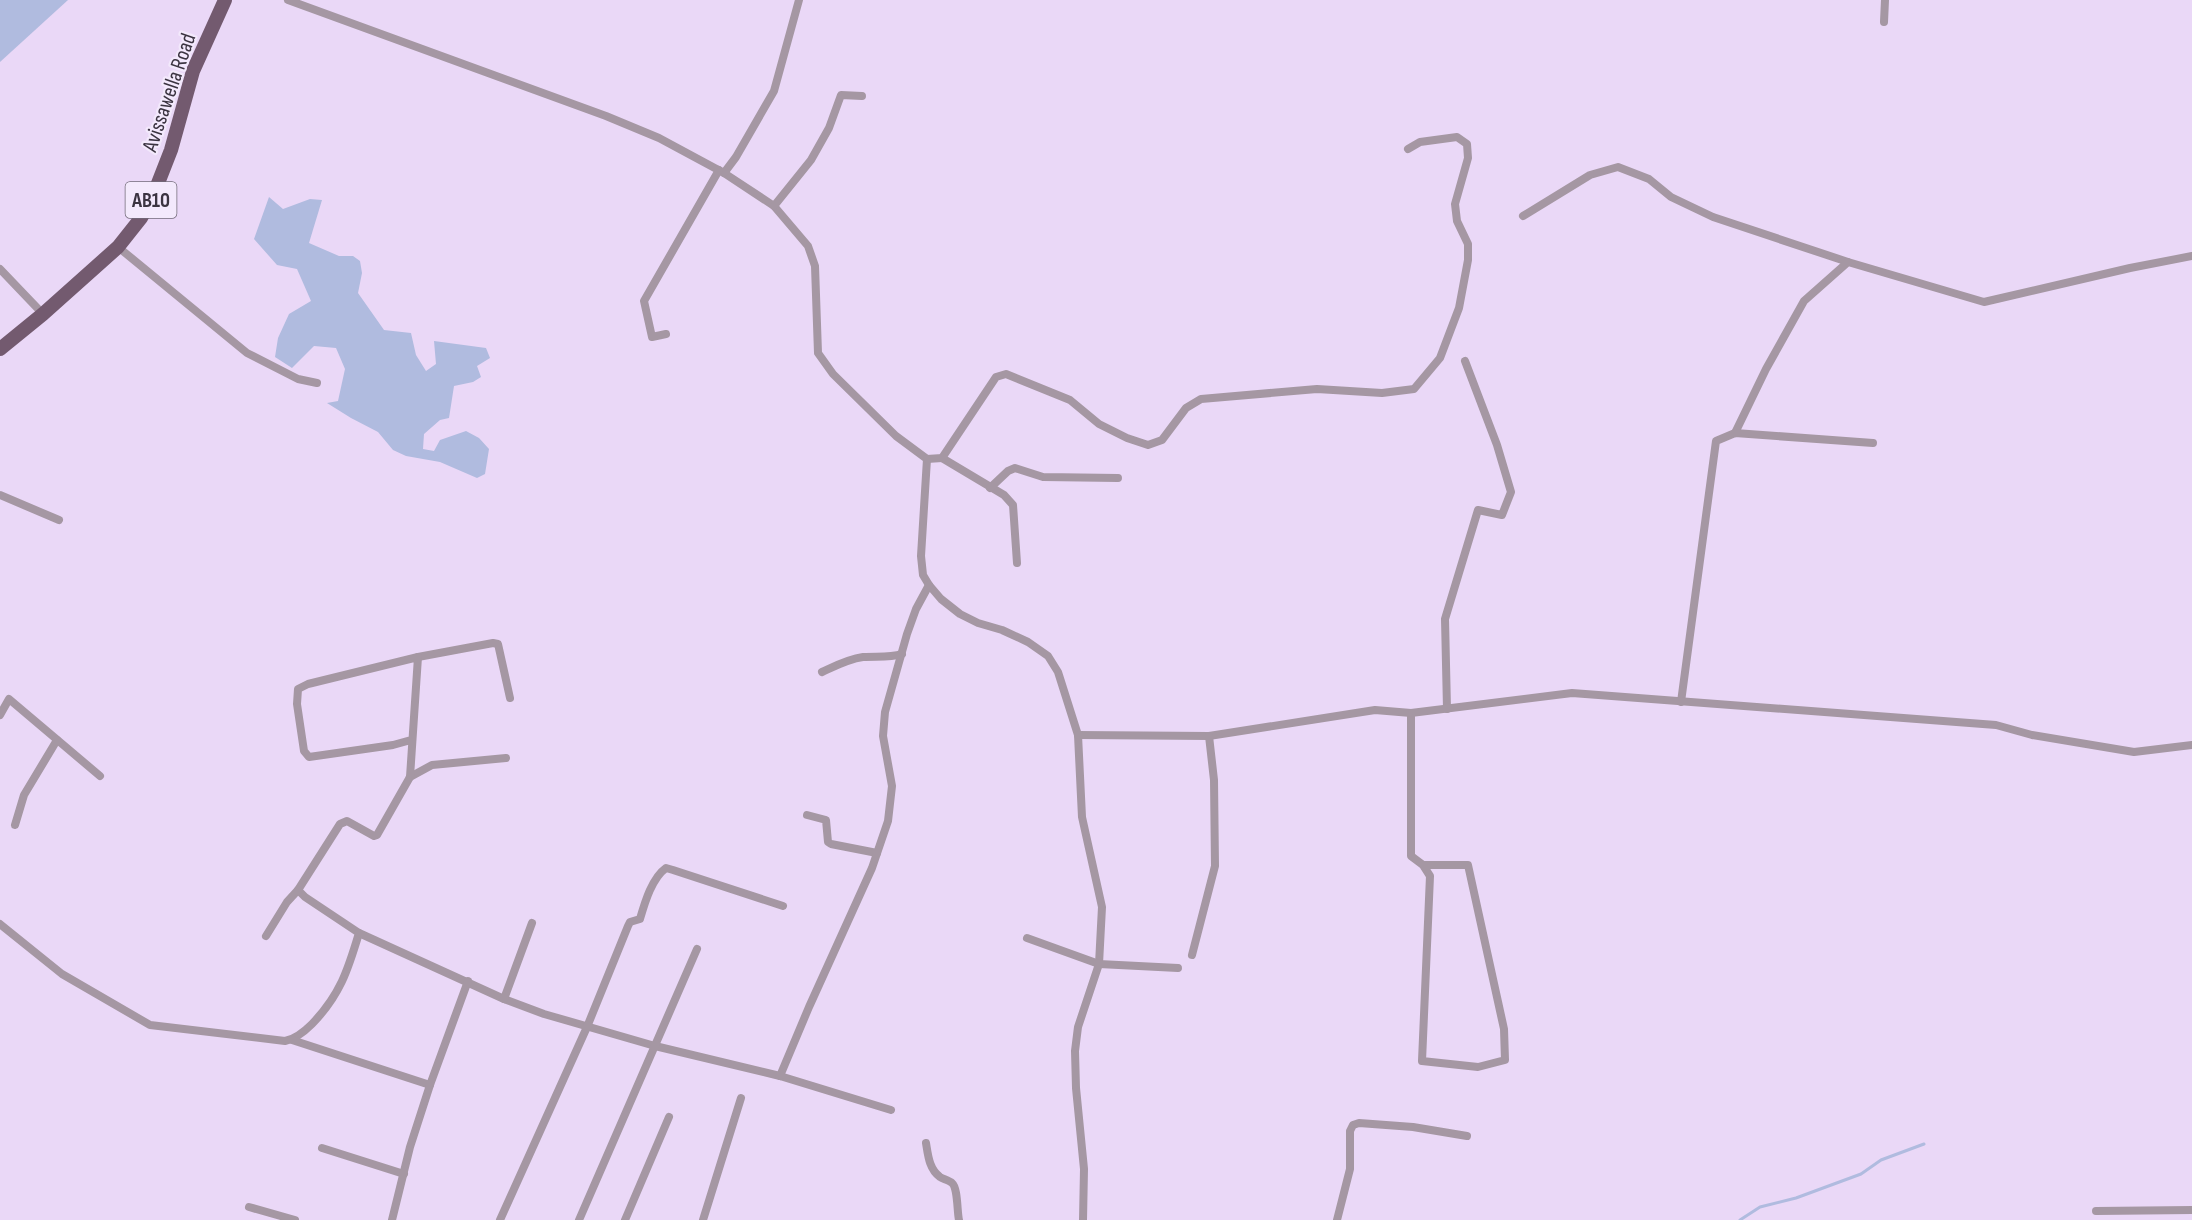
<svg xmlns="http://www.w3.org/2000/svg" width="2192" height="1220" viewBox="0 0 2192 1220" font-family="'Sofia Sans Condensed',sans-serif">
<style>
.water{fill:#b0bbdf}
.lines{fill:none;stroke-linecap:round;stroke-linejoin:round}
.stream{stroke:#b0bbdf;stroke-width:3}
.minor{stroke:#a597a3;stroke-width:8}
.primary{stroke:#735a6f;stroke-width:14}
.labels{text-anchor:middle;stroke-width:4.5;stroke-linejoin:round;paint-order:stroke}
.shield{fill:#f3e9fc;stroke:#726a79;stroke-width:1.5}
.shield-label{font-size:21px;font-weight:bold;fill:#3b3441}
.street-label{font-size:22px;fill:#3b3441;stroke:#f3e9fc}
</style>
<rect width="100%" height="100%" fill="#ead8f7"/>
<g class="water">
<path d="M0,0h68l-68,62z"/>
<path d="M269,197l14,12 27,-10 12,1 -13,43 30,13h14l7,5 2,12 -4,20 26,37 27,3 5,22 10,16 10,-7 -2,-23 52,7 4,10 -13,8 4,11 -8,5 -19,4 -5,32 -9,2 -16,14 -1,15 11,2 6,-11 26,-9 13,7 10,11 -4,25 -8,4 -37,-16 -34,-6 -13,-6 -15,-18 -27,-14 -24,-15 11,-2 7,-32 -9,-21 -22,-2 -22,22 -17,-11 3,-19 11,-24 22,-13 -14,-32 -20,-4 -23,-26z"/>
</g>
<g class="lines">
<path class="stream" d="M1740,1220l20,-13 36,-9 65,-24 20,-14 43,-16"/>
<g class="minor">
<path d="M288,0l318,116 53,22 65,35 50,33 34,40 7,20 3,87 15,21 63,62 31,23 -6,97 2,19 6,10 12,14 19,15 18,9 24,7 26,12 20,14 10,16 20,63 4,82 20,90 -3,57 -21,63 -3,24 1,37 8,81 -1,51"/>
<path d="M1884,22l1,-22"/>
<path d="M724,173l12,-16 38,-66 25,-91"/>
<path d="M774,206l37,-46 18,-32 12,-33 21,1"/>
<path d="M1523,216l67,-41 28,-8 31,12 22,18 42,20 135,45"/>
<path d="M118,247l129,106 51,26 19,4"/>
<path d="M0,269l43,45"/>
<path d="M666,334l-14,3 -8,-36 75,-131"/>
<path d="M1735,433l31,-64 38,-68 44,-39 136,40 146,-34 62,-12"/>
<path d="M942,458l62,37 9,10 4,58"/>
<path d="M927,459l15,-1 54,-81 10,-3 64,26 29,24 28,14 21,7 14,-5 24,-32 15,-9 116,-10 65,4 32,-4 26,-31 19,-50 9,-48v-16l-11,-23 -2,-17 13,-46 -1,-14 -10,-7 -37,5 -12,7"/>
<path d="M990,488l18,-17 7,-3 28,9 75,1"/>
<path d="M0,495l59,25"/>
<path d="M418,657l75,-14 5,1 12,54"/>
<path d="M822,672c13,-6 26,-13 41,-15 14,-1 26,1 39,-3"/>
<path d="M1681,702l35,-261 19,-8 138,10"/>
<path d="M1447,709l-2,-90 33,-109 24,5 9,-23 -14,-47 -32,-84"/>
<path d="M1411,713v143l12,9 7,11 -8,185 56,6 27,-7 -1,-31 -36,-164h-45"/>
<path d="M0,715l9,-16 91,77"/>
<path d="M1078,735l131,1 166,-26 36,3 161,-20 424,32 36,10 102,17 58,-7"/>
<path d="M410,777l22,-12 74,-7"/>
<path d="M807,815l19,5 2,22 3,2 46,9"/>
<path d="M15,825l9,-30 33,-55"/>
<path d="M0,924l62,50 88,51 135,16c10,-2 20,-10 27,-17 28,-29 36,-54 47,-91l-54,-36 -7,-7 42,-66 7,-3 27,15 3,-1 33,-58 8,-120 -110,27 -10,5 -1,15 7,47 5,6 84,-12 18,-5"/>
<path d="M359,933l145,66 40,15 111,32 125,30 111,34"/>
<path d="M266,936l21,-34 11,-12"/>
<path d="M1027,938l72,26 79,4"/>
<path d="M1192,955l23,-89 -1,-86 -5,-44"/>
<path d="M504,999l28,-76"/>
<path d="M292,1040l138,45"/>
<path d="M780,1076l29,-69 63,-139 16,-47 4,-35 -9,-50 2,-24 22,-78 9,-25 13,-24"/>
<path d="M926,1143c2,12 3,26 14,34 3,2 9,3 12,6 6,5 5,29 7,37"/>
<path d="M322,1148l82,26"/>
<path d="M249,1207l46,13"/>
<path d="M2096,1211l96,-1"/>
<path d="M392,1220l18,-73 20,-62 38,-104"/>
<path d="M500,1220l87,-193 41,-101 2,-4 10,-3c5,-17 12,-41 26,-51l7,2 110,36"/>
<path d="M579,1220l118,-271"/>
<path d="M625,1220l44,-103"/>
<path d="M703,1220l38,-122"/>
<path d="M1337,1220l13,-51v-38l3,-6 6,-2 54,4 54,9"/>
</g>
<path class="primary" d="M0,349l43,-35 75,-67 23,-29 12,-22 18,-46 22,-79 32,-71"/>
</g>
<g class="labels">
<rect class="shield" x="125.5" y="182" width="51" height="36" rx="4.5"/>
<g class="shield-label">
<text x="151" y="207">AB10</text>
</g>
<g class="street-label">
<text transform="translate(168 92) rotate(-71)" y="8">Avissawella Road</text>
</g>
</g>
</svg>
